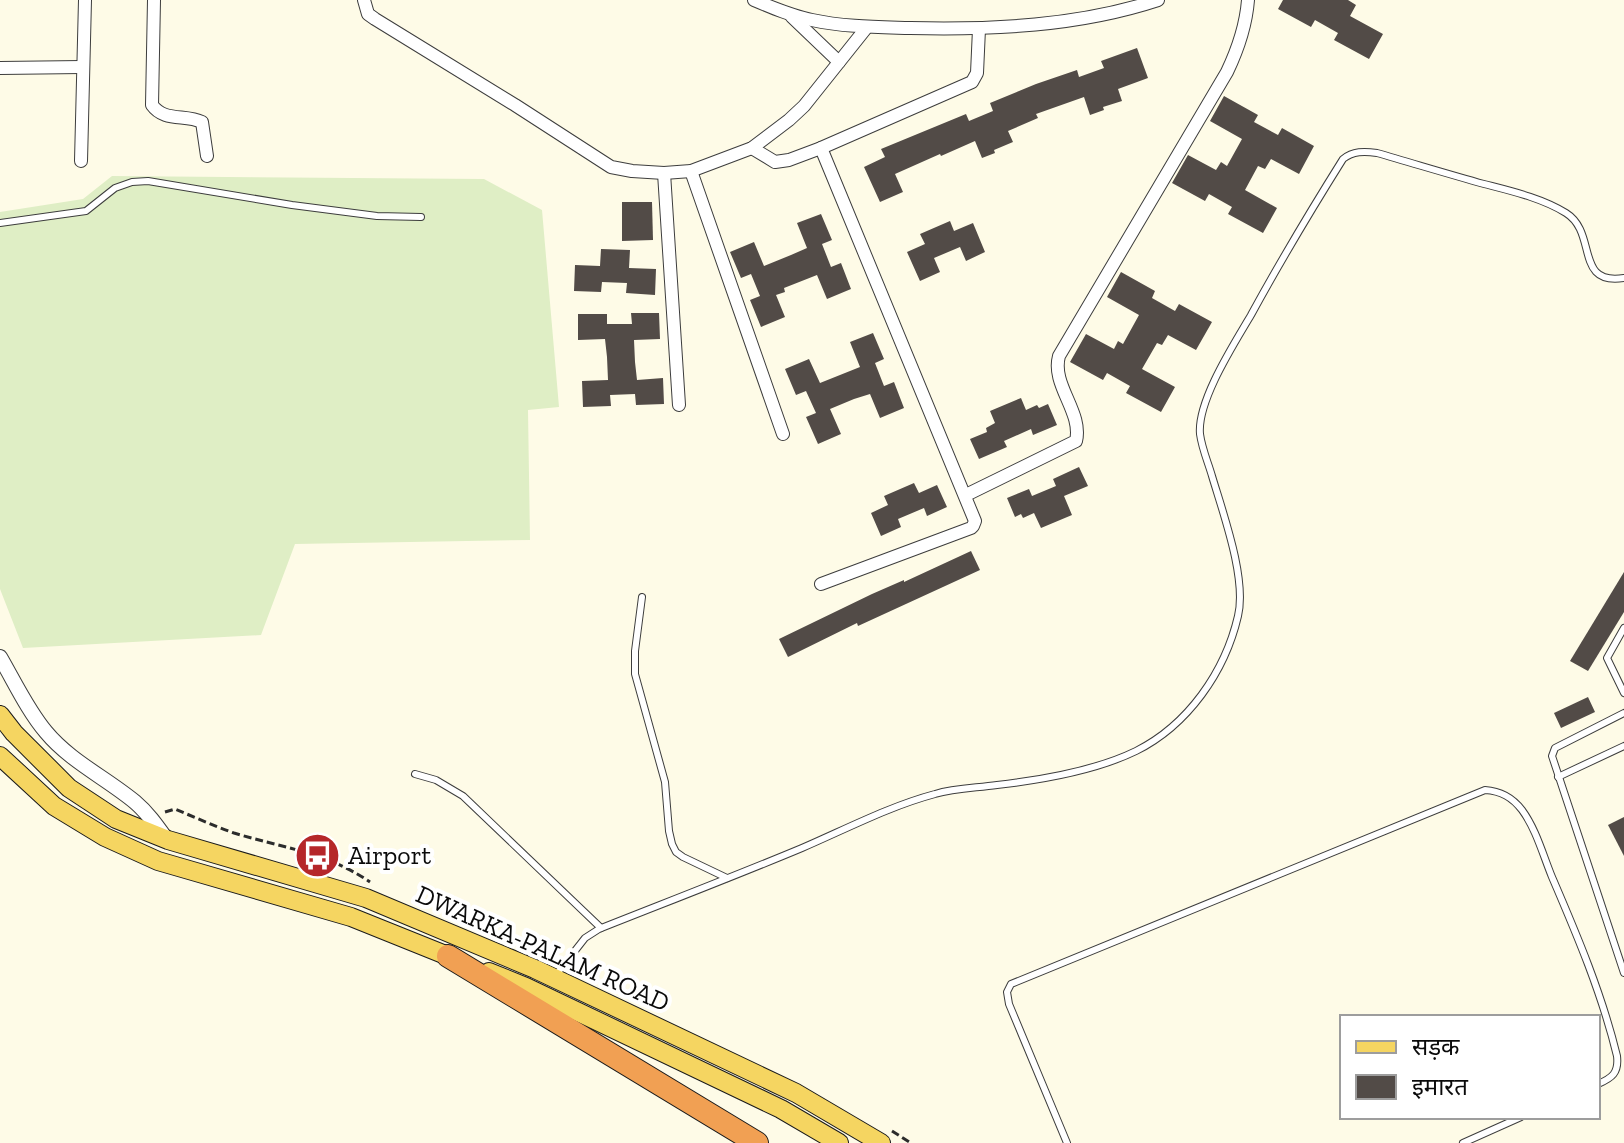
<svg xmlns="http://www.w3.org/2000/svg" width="1624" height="1143" viewBox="0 0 1624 1143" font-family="'Zilla Slab','Noto Sans Devanagari',serif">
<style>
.pitch{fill:#dfeec5}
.building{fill:#524b47}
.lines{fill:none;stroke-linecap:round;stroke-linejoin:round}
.service-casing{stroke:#3d3d3d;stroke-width:8}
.minor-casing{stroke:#3d3d3d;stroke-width:14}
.tertiary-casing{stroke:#3d3d3d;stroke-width:16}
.primary-casing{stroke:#1b1b1b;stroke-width:20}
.motorway-casing{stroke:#1b1b1b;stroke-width:24}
.path{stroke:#2c2c2c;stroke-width:3;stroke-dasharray:8 4;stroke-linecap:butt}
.service{stroke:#fff;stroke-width:6}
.minor{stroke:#fff;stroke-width:12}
.tertiary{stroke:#fff;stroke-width:14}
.primary{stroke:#f5d561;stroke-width:18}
.motorway{stroke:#f1a053;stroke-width:22}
.labels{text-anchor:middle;stroke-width:8;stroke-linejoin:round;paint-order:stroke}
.poi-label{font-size:26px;fill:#0a0a0a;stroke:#fff;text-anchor:start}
.street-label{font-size:26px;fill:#0a0a0a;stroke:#fff}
</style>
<rect width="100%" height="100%" fill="#fefbe7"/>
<path class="pitch" d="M112,176l372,3 58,31 17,197 -31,3 2,130 -235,4 -34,91 -238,13 -23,-59v-377l83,-13z"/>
<g class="building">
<path d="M1283,0h65l8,5 -6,11 33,18 -14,25 -35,-19 4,-7 -23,-13 -4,7 -33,-18z"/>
<path d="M1137,48l11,30 -30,11 4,12 -19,6 1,3 -14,5 -6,-18 -48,17 2,4 -30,13 5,11 -19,8 1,3 -13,5 -7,-17 -34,15 -1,-2 -45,20 8,18 -23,10 -16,-35 21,-10 -4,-8 85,-35 3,7 24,-10 -3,-8 46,-19 41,-14 2,7 25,-9 -3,-7z"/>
<path d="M1224,96l34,19 -4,7 24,13 4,-7 32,18 -15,28 -28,-15 -6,10 -7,-3 -13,24 32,18 -14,25 -35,-19 4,-7 -23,-13 -4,7 -33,-18 16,-28 28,15 5,-8 6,4 15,-27 -32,-18z"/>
<path d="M622,202h30l1,38 -31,1z"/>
<path d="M821,214l11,26 -10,4 9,23 10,-4 10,26 -24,10 -10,-24 -33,13 1,4 -9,3 9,22 -24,10 -11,-27 10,-4 -9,-22 -10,4 -11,-26 24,-10 10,24 27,-11 16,-7 -10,-25z"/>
<path d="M950,221l4,10 19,-8 12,29 -19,9 -6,-14 -26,11 6,14 -20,9 -13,-29 18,-8 -5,-10z"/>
<path d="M601,249l29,1 -1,18 27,1 -1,26 -29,-2 1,-10 -25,-1 -1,10 -27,-1 1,-26 25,1z"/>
<path d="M1121,272l34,19 -3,7 23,13 4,-7 33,18 -16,28 -28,-15 -6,10 -5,-2 -15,26 33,18 -14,25 -35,-19 4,-7 -23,-13 -4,7 -33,-18 16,-28 28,15 4,-8 5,3 16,-29 -32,-18z"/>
<path d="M631,313h28l1,26 -26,1 1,22 2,18 26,-2 1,26 -28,1 -1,-11 -25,1 1,11 -28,1 -1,-26 26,-1 -1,-23 -2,-18 -27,1v-26h29v10h25z"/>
<path d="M873,333l11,26 -9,4 9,23 10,-4 10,26 -24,10 -10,-24 -16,5 -24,10 11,25 -23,10 -12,-27 10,-4 -10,-22 -10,4 -11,-26 24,-10 11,24 40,-16 -10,-25z"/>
<path d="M1021,398l5,12 11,-5 2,3 9,-4 9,21 -24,10 -2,-6 -27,12 3,6 -28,12 -9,-20 17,-7 -1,-4 9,-5 -5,-12z"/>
<path d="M1079,467l9,19 -24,10 8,19 -31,13 -7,-15 -11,5 -2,-4 -6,3 -8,-19 22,-9 3,7 24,-10 -3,-7z"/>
<path d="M914,483l5,10 18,-8 10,22 -20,9 -3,-8 -26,11 3,8 -20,9 -10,-23 17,-8 -4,-9z"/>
<path d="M971,551l9,19 -122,56 -1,-3 -69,34 -9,-18 93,-45 32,-14v2z"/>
<path d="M1624,572v40l-36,59 -18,-10z"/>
<path d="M1588,697l7,15 -34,16 -7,-15z"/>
<path d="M1624,817v39l-16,-31z"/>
</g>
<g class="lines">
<defs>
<g id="service">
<path d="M0,223l86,-12 29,-23 17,-6 16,-1 144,24 85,11 44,1"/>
<path d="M642,597l-7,54v23l30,108 4,49 3,13 4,8 7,5 44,21"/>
<path d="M1624,628l-17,30 17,35"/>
<path d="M1624,713l-69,35 -3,8 72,217"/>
<path d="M415,774l21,6 27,16 138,132"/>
<path d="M1558,777l66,-31"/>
<path d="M556,975l29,-37 14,-9c68,-27 136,-53 203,-81 44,-19 88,-42 133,-54 20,-6 41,-6 62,-9 44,-5 98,-14 139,-34 52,-26 89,-79 102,-135 9,-37 -15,-103 -26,-140 -4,-14 -10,-27 -12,-42 -3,-33 34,-90 51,-119 29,-53 60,-105 92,-156 10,-8 21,-8 34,-6 35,10 71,21 107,31 27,7 58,14 82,29 32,20 8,73 58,65"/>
<path d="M1067,1143l-58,-139 -2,-12 4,-8 474,-194c16,1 27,7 37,20 14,19 21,45 30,67 25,58 50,117 65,179 2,17 -5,22 -19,28"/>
<path d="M1463,1143l58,-26"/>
</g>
<g id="minor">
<path d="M154,0l-2,105c12,17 33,9 50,17l5,34"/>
<path d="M364,0l4,14 7,5 140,86 96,62 21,4 32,2 27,-2 61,-23 37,-28 15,-14 63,-79"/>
<path d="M754,0c19,8 38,16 58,20 32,7 65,7 98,8 82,2 169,-2 248,-28"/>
<path d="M792,17l47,45"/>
<path d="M0,68l82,-1"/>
<path d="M752,148l23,14 14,-2 32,-12 151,-66 5,-9 2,-44"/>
<path d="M821,148l154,373 -2,5 -2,2 -150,56"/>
<path d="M81,161l4,-161"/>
<path d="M691,171l92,263"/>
<path d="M664,173l15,232"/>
<path d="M966,495l110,-54c7,-29 -25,-56 -17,-85l168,-284c11,-23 19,-46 21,-72"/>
</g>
<path id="tertiary" d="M0,657c14,24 28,54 46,75 24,29 60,46 89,70 13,11 22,24 32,38"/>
<g id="primary">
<path d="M0,715l14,18 55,55 47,31 52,21 198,58 169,71 261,124 85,50"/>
<path d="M0,756l54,50 51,31 53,24 193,56 107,43"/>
<path d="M489,972l37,15 255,122 58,34"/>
</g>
<path id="motorway" d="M448,956l309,187"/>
</defs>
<use href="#service" class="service-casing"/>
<use href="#minor" class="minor-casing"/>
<use href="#tertiary" class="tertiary-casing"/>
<use href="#primary" class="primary-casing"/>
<use href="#motorway" class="motorway-casing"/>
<g class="path">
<path d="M165,812l10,-3c19,8 39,17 59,24 49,15 92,19 136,49"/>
<path d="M444,912l34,12 21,11"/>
<path d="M892,1131l19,12"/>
</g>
<use href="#service" class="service"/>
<use href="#minor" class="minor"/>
<use href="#tertiary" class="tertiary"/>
<use href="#primary" class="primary"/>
<use href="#motorway" class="motorway"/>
</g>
<defs>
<symbol id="bus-disc" viewBox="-11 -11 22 22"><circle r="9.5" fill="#b5272a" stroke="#fff"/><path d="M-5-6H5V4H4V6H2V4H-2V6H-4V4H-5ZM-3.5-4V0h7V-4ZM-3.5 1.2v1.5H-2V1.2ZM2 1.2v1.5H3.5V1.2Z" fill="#fff"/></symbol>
</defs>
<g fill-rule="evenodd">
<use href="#bus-disc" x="292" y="830" width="51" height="51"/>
</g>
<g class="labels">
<g class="poi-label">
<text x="348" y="864">Airport</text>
</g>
<g class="street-label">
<text transform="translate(543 948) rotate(24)" y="9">DWARKA-PALAM ROAD</text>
</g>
</g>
<rect x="1340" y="1015" width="260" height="104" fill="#ffffff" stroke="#9d9d9d" stroke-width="2"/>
<rect x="1356" y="1041" width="40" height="12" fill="#f5d561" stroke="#9d9d9d" stroke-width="2"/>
<text x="1412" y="1055" font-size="24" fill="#0a0a0a">सड़क</text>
<rect x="1356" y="1075" width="40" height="24" fill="#524b47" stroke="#9d9d9d" stroke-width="2"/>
<text x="1412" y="1095" font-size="24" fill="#0a0a0a">इमारत</text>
</svg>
